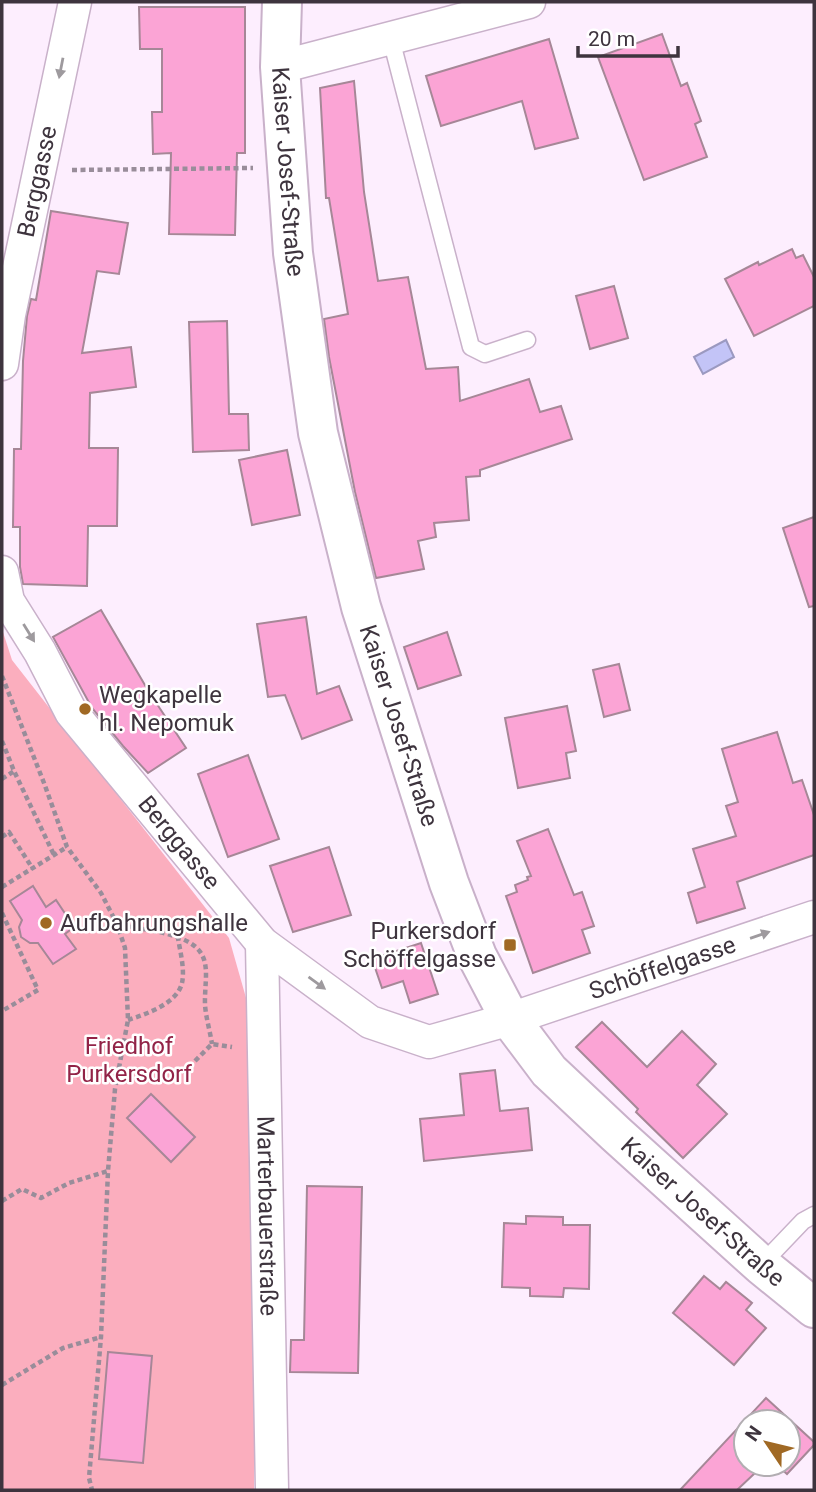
<svg xmlns="http://www.w3.org/2000/svg" width="816" height="1492" viewBox="0 0 816 1492" font-family="Roboto,sans-serif">
<style>
.green{fill:#fbaebe}
.water{fill:#c3c4f7;stroke:#9b99c0;stroke-width:2}
.building{fill:#fba4d5;stroke:#a68797;stroke-width:2}
.lines{fill:none;stroke-linecap:round;stroke-linejoin:round}
.lane-casing{stroke:#c9b1ca;stroke-width:19}
.street-casing{stroke:#c9b1ca;stroke-width:35}
.secondary-casing{stroke:#c9b1ca;stroke-width:42}
.path{stroke:#998d9a;stroke-width:4.5;stroke-dasharray:5 3.5;stroke-linecap:butt}
.lane{stroke:#fff;stroke-width:16}
.street{stroke:#fff;stroke-width:32}
.secondary{stroke:#fff;stroke-width:38}
.oneway{fill:#9e9a9e}
.poi-dot{fill:#a06924;stroke:#fff;stroke-width:2.5}
.labels{text-anchor:middle;stroke-width:5;stroke-linejoin:round;paint-order:stroke}
.street-label{font-size:24px;fill:#3e343e;stroke:#fff}
.poi-label{font-size:24px;fill:#3e343e;stroke:#fff;text-anchor:start}
.park-label{font-size:24px;fill:#922347;stroke:#fff}
</style>
<rect width="100%" height="100%" fill="#fdeefe"/>
<path class="green" d="M2,629l10,31 217,278 27,95 -2,457h-252z"/>
<path class="water" d="M726,340l8,17 -31,17 -9,-17z"/>
<g class="building">
<path d="M139,7h106v146h-8l-2,82 -66,-1 2,-81 -18,1 -1,-42h10v-63h-22z"/>
<path d="M662,34l19,52 6,-3 14,38 -6,3 12,33 -63,23 -46,-123z"/>
<path d="M549,39l29,99 -43,11 -13,-48 -81,25 -15,-50z"/>
<path d="M354,81l10,111 14,89 30,-4 18,92 32,-2 2,34 69,-22 11,33 21,-6 11,33 -92,31v6l-14,1 3,43 -35,3 2,14 -18,4 6,28 -48,9 -21,-86 -26,-135 -5,-38 24,-5 -19,-116h-3l-6,-110z"/>
<path d="M51,211l77,12 -9,51 -22,-3 -15,82 49,-6 5,40 -46,6 -1,55h29l-1,78h-29l-1,60 -64,-2 -3,-17v-40h-7l1,-78h7l2,-88 4,-45 4,-17 5,1z"/>
<path d="M792,249l4,9 7,-3 11,22v29l-60,30 -29,-57 33,-17 1,3z"/>
<path d="M614,286l14,52 -38,11 -14,-53z"/>
<path d="M227,321l2,93h19l1,36 -56,2 -4,-130z"/>
<path d="M287,450l13,65 -48,10 -13,-65z"/>
<path d="M814,517v89l-5,1 -26,-79z"/>
<path d="M101,610l48,82 37,56 -38,25 -25,-27 -31,-38 -39,-71z"/>
<path d="M306,617l11,77 22,-8 13,34 -50,19 -17,-44 -17,2 -11,-73z"/>
<path d="M447,632l14,43 -43,14 -14,-42z"/>
<path d="M619,664l11,46 -26,7 -11,-47z"/>
<path d="M567,706l9,45 -10,2 4,25 -52,10 -13,-70z"/>
<path d="M777,732l16,51 9,-3 12,35v40l-77,27 8,26 -48,15 -9,-30 17,-6 -12,-38 43,-13 -10,-30 12,-4 -16,-53z"/>
<path d="M248,755l31,84 -51,18 -30,-83z"/>
<path d="M548,829l26,66 8,-3 12,34 -12,4 8,23 -57,20 -27,-77 11,-4 -2,-7 13,-5 -1,-3 4,-1 -14,-35z"/>
<path d="M329,847l22,68 -58,17 -23,-66z"/>
<path d="M33,886l13,21 10,-7 18,27 -9,7 11,15 -23,15 -15,-21h-8l-9,-6 -2,-10 3,-7 -12,-19z"/>
<path d="M421,943l17,51 -28,9 -7,-22 -21,7 -10,-29z"/>
<path d="M602,1022l45,45 35,-36 34,33 -19,21 30,29 -44,44 -47,-46 2,-3 -62,-62z"/>
<path d="M495,1070l5,41 28,-3 4,42 -108,11 -4,-42 44,-4 -4,-41z"/>
<path d="M151,1094l44,43 -24,25 -44,-44z"/>
<path d="M307,1186l55,1 -4,186 -68,-1 1,-32h13z"/>
<path d="M526,1216l37,1v8h27l-1,64 -25,-1 -1,9 -33,-1v-8l-28,-1 2,-64 22,1z"/>
<path d="M704,1276l16,13 6,-7 26,21 -6,7 20,18 -32,37 -61,-52z"/>
<path d="M108,1352l44,4 -9,107 -44,-4z"/>
<path d="M766,1398l48,44v3l-27,29 -11,-10h12v-42h-42v42h18l-9,9 -18,17h-57z"/>
</g>
<g class="lines">
<defs>
<g id="lane">
<path d="M391,39l80,308 14,7 42,-14"/>
<path d="M761,1265l42,-44 11,-6"/>
</g>
<g id="street">
<path d="M280,67l249,-65"/>
<path id="s1" d="M2,364l7,-49 66,-313"/>
<path id="s2" d="M2,572l6,29 32,51 31,60 191,231 108,79 59,20 81,-23 304,-102"/>
<path id="s3" d="M262,943l10,547"/>
</g>
<g id="secondary">
<path id="s4" d="M282,2l-2,65 13,186 25,180 43,174 88,276 28,73 33,63 39,52 67,63 145,131 53,43"/>
</g>
</defs>
<use href="#lane" class="lane-casing"/>
<use href="#street" class="street-casing"/>
<use href="#secondary" class="secondary-casing"/>
<g class="path">
<path d="M72,170l181,-2"/>
<path d="M2,676l42,107 23,64 34,46 16,31 8,24 3,72 -13,69 -7,82 -7,166 -12,141 3,12"/>
<path d="M2,741l12,30 40,84"/>
<path d="M2,779l12,-8"/>
<path d="M2,837l7,-5 24,37"/>
<path d="M2,887l65,-40"/>
<path d="M2,913l36,77 -36,21"/>
<path d="M118,924c19,5 40,6 59,13 39,13 27,38 28,68 1,13 5,26 7,39"/>
<path d="M128,1020c18,-6 49,-16 54,-37 3,-14 -2,-32 -4,-45"/>
<path d="M183,1073l29,-29 20,3"/>
<path d="M2,1201l20,-12 19,9 28,-15 39,-12"/>
<path d="M2,1385l61,-37 38,-11"/>
</g>
<use href="#lane" class="lane"/>
<use href="#street" class="street"/>
<use href="#secondary" class="secondary"/>
</g>
<defs><path id="oneway-solid" d="M-6-.8H1V-3.2L6.5 0L1 3.2V.8H-6Z" transform="scale(1.75)"/></defs>
<g class="oneway">
<use href="#oneway-solid" transform="translate(61 68) rotate(101)"/>
<use href="#oneway-solid" transform="translate(29 633) rotate(58)"/>
<use href="#oneway-solid" transform="translate(760 935) rotate(-19)"/>
<use href="#oneway-solid" transform="translate(317 983) rotate(36)"/>
</g>
<g class="poi-dot">
<circle cx="85" cy="709" r="7"/>
<circle cx="46" cy="923" r="7"/>
<rect x="503" y="938" width="14" height="14" rx="3.5"/>
</g>
<g class="labels">
<g class="street-label">
<text dy="8" stroke="none"><textPath href="#s4" startOffset="170">Kaiser Josef-Straße</textPath></text>
<text dy="8" stroke="none"><textPath href="#s1" startOffset="186">Berggasse</textPath></text>
<text dy="8" stroke="none"><textPath href="#s4" startOffset="737">Kaiser Josef-Straße</textPath></text>
<text dy="8" stroke="none"><textPath href="#s2" startOffset="327">Berggasse</textPath></text>
<text dy="8" stroke="none"><textPath href="#s2" startOffset="898">Schöffelgasse</textPath></text>
<text dy="8" stroke="none"><textPath href="#s4" startOffset="1325">Kaiser Josef-Straße</textPath></text>
<text dy="8" stroke="none"><textPath href="#s3" startOffset="273">Marterbauerstraße</textPath></text>
</g>
<g class="poi-label">
<text x="99" y="703">Wegkapelle<tspan x="99" dy="28">hl. Nepomuk</tspan></text>
<text x="60" y="931">Aufbahrungshalle</text>
<text x="496" y="939" text-anchor="end">Purkersdorf<tspan x="496" dy="28">Schöffelgasse</tspan></text>
</g>
<g class="park-label">
<text x="129" y="1054">Friedhof<tspan x="129" dy="28">Purkersdorf</tspan></text>
</g>
</g>
<rect width="816" height="1492" fill="none" stroke="#3e343e" stroke-width="7"/>
<g transform="translate(767 1443) rotate(305)"><circle r="33" fill="#ffffff" stroke="#b2aeb2" stroke-width="2"/>
<path d="M0-5L12 26L0 18L-12 26Z" fill="#a06924"/>
<text y="-10" font-size="19" font-weight="bold" text-anchor="middle" fill="#3e343e">N</text>
</g>
<path d="M578 46v10h100v-10" fill="none" stroke="#3e343e" stroke-width="3.5"/>
<text x="588" y="46" font-size="21" fill="#3e343e" stroke="#ffffff" stroke-width="5" paint-order="stroke">20 m</text>
</svg>
